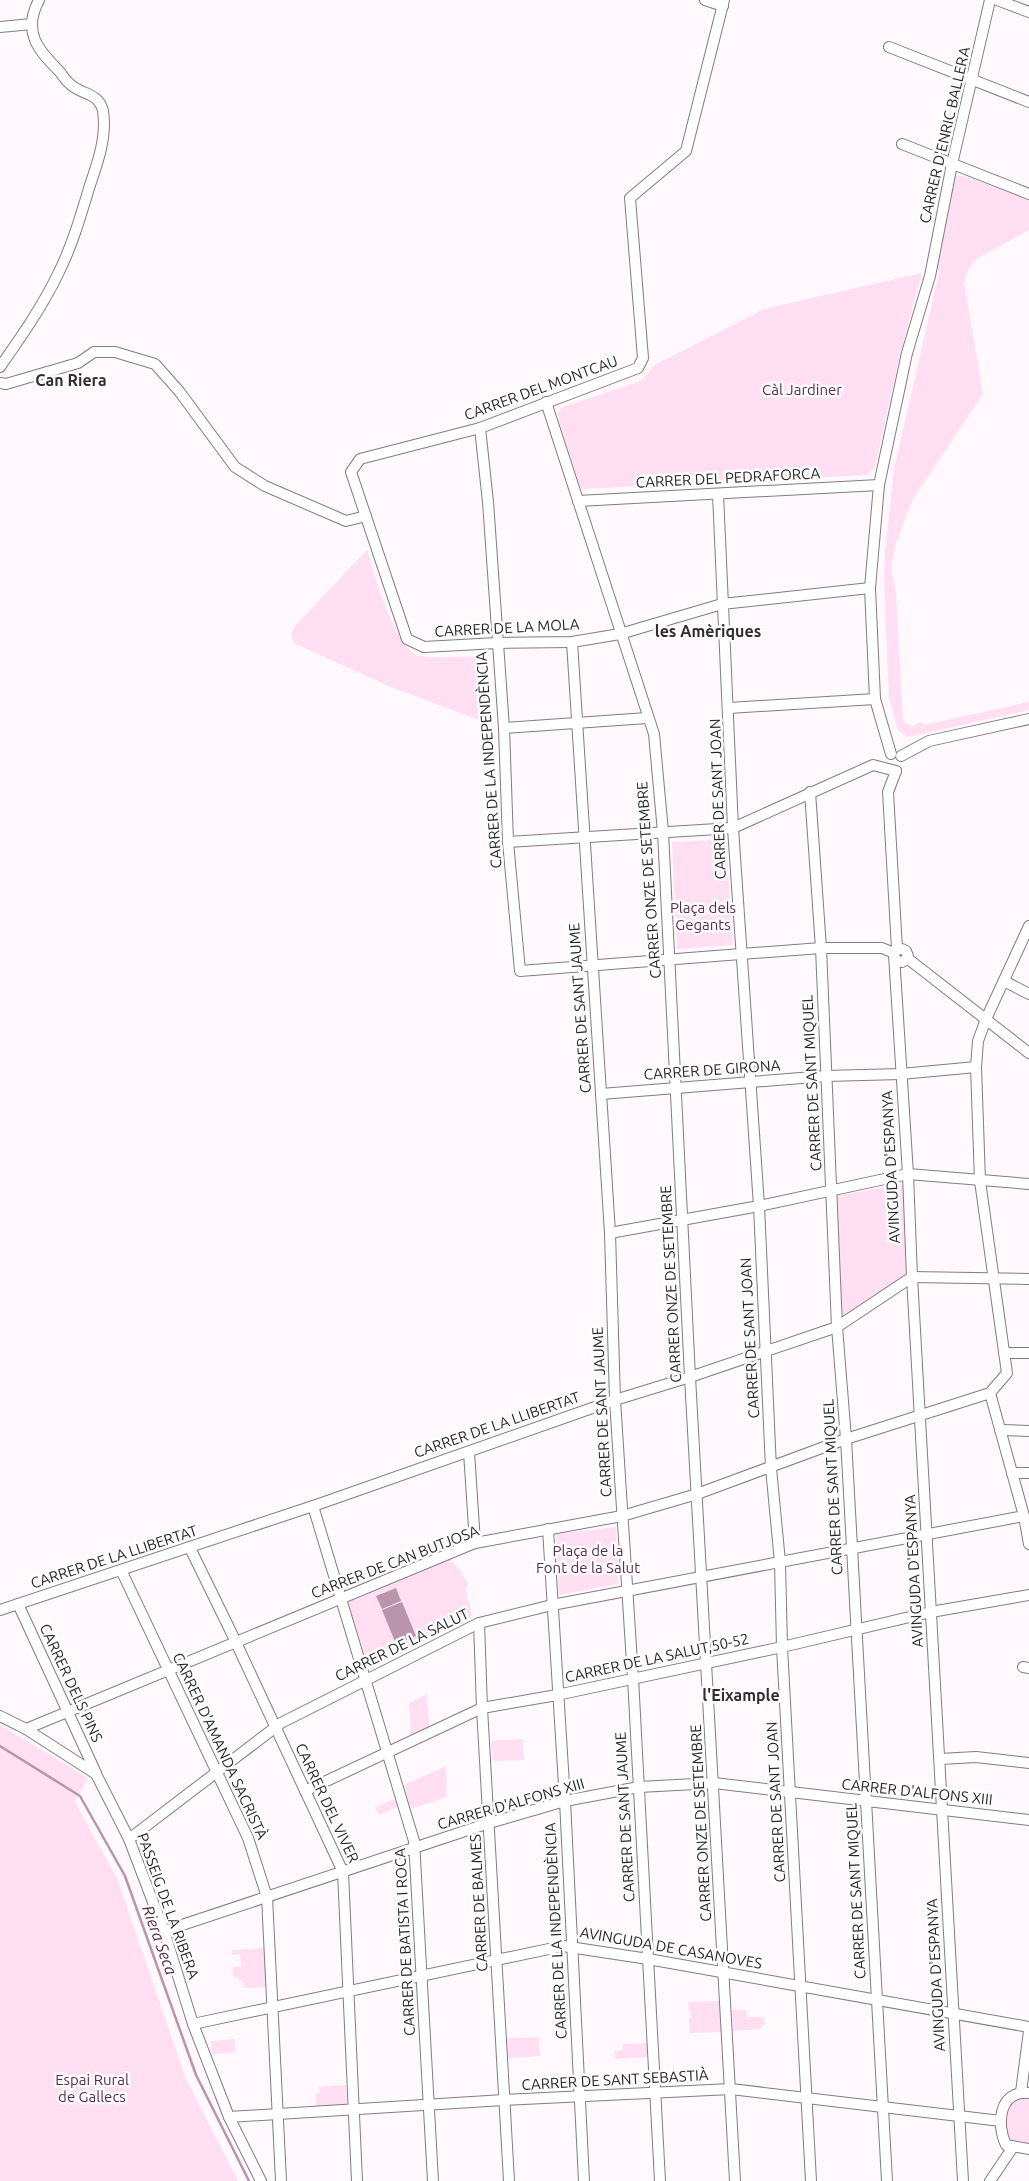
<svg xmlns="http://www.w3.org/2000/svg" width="1029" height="2181" viewBox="0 0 1029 2181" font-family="Ubuntu,sans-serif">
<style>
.green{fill:#ffdff1}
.water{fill:#b994aa}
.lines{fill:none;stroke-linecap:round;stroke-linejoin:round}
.stream{stroke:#b994aa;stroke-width:2.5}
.street-casing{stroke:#837b80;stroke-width:12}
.street{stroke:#fff;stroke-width:10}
.labels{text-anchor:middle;stroke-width:5;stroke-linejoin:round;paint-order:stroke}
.street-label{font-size:15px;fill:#2a2628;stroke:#fff}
.park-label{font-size:15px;fill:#5c2b4b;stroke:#fff}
.neighbourhood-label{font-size:16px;font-weight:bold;fill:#322b2f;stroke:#fff}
.water-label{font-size:16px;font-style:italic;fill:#542443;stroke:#fff}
</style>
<rect width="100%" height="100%" fill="#fff9fd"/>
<g class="green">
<path d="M959,175l70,23v32l-51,28 -9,10 -5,14 19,112 -71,106 -16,44 -5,24 5,24 7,129 9,5 11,-4 1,3 105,-23v8l-121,27 -10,-7 -9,-32 -5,-113 1,-32 9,-84 45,-196 -4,-11 20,-85z"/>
<path d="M922,273l-22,81 -25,113 -7,8 -287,14 -22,-68 -1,-8 5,-6 78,-26 14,-16 109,-56z"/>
<path d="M367,550c8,24 27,98 52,106 10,3 50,0 62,0l8,10 3,59 -106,-40 -92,-42 -3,-9 4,-8z"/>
<path d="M726,839l7,106 -56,4 -5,-107z"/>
<path d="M903,1184l4,92 -65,42 -6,-122z"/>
<path d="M616,1527l2,57 -59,11 -3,-61z"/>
<path d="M450,1559l11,12 7,13 -2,5 6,27 -47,20v5l-55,27 -2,-1 -19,-62 1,-4z"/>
<path d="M427,1694l2,34 -18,8 -2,-33z"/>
<path d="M0,1725l88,53 -13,24 42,76 69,201 52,102h-238z"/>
<path d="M523,1739l1,21 -32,1 -1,-20z"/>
<path d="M446,1766l1,31 -36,12 -7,-24z"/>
<path d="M395,1799l3,8 -19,8 -4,-8z"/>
<path d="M264,1948l2,39 -22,1 -2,-8h-3l-1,-3h-5v-10h8l-1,-13 -8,1v-5z"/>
<path d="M720,2001l2,31 -32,1 -1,-15h2v-7l-2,1 -1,-10z"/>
<path d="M732,2010h14l1,7h17l1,8h-4v4l-28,2z"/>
<path d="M539,2037l1,19 -32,2 -1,-20z"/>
<path d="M235,2039l1,13 -24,2 -1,-13z"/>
<path d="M647,2043v14l-32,2v-8l8,-1v-6z"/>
<path d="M346,2085l1,17 -2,3 -29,1v-13h4l-1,-6z"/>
<path d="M1029,2093v56l-16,-2 -12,-26 2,-15z"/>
</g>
<g class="water">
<path d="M396,1588l5,13 -19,8 -6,-13z"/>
<path d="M402,1602l14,34 -20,8 -14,-34z"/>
</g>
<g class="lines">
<path class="stream" d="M0,1746l80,50 45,80 71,199 53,106"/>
<defs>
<g id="street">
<path d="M705,0l18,6"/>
<path d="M724,0l-38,151 -56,47 13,160 -5,10 -158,60 -120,31 -9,13 56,167 17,8 73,-4 75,-1 48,-8 102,-30 148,-16"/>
<path d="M997,0l32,12"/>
<path d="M0,27l32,-3"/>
<path d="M889,47l140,55"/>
<path d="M902,144l127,50"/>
<path d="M0,367c21,-30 42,-60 58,-93 14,-28 23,-59 32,-89 8,-23 17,-49 13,-74 -4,-19 -22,-16 -33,-27 -4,-3 -7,-8 -10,-12 -22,-22 -38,-40 -21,-72"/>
<path d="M0,383l6,1 72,-21 16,-11h21l40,12 24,27 56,76 30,19 81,35 20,-5"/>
<path d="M546,402l108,332 9,98 27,545 45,804"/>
<path d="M480,428l8,74 16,226 4,114 12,129 301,-23h61l12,5"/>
<path d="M718,494l15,334 26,378 12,262 9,94 2,85 29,534"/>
<path d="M578,501l301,-16"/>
<path d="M572,642l38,591 5,167 18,278 27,503"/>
<path d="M729,708l146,-9"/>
<path d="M504,728l143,-10"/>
<path d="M891,754l-16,-55 -5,-111 9,-103 28,-132 23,-77 22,-112 38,-164"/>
<path d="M901,756l28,-15 100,-22"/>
<path d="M896,771l-8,21 9,157"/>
<path d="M810,792l11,156 16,379 9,112 41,742"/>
<path d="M508,842l225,-14 140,-63 23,6"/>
<path d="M907,958l122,95"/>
<path d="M895,960l7,2 4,-2 2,-4 -2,-5 -4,-2h-5l-3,6 14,219 4,103 51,904"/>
<path d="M1004,981l25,13"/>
<path d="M601,1094l225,-18 75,-2 75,-7"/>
<path d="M610,1233l149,-27 149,-32 121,10"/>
<path d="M1004,1353h25"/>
<path d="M990,1393l34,123 5,28"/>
<path d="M1000,1430l29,1"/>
<path d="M469,1452l6,91"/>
<path d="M1012,1473h17"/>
<path d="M313,1506l101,335 19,340"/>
<path d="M548,1529l17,272 19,380"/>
<path d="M190,1548l43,88 110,236 14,309"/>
<path d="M121,1570l127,268 19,59 14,284"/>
<path d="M18,1604l78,169"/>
<path d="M0,1610l319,-106 296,-104 75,-23 147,-50 75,-50 117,2"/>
<path d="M479,1623l3,85 27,473"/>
<path d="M1023,1667l6,1"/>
<path d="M0,1716l26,13 70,45 33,65 35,92 29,93 36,93 32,64"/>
<path d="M26,1729l449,-186 147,-27 75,-22 149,-55 144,-46 17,-20 -27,-192 -4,-114 2,-26 8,-22 43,-93"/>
<path d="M940,1759l36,-2 53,6"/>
<path d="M305,1791l177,-83 75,-13 225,-48 149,-35 98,-17"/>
<path d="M129,1839l152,-116 198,-100 73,-18 472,-89"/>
<path d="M164,1931l325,-108 76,-22 74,-14 75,-4 315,37"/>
<path d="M193,2024l370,-78 85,13 381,68"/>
<path d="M1021,2092l8,-61"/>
<path d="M1029,2093c-30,-3 -33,31 -23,52l23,4"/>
<path d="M229,2117l275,-17 227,-11 270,32"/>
<path d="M990,2181l23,-34"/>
</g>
</defs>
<use href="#street" class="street-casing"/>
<use href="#street" class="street"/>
</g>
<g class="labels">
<g class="street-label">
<text transform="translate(945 135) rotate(-77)" y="5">CARRER D'ENRIC BALLERA</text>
<text transform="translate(541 388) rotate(-20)" y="5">CARRER DEL MONTCAU</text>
<text transform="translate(728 478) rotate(-3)" y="5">CARRER DEL PEDRAFORCA</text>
<text transform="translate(507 628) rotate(-3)" y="5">CARRER DE LA MOLA</text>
<text transform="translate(489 760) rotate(-94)" y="5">CARRER DE LA INDEPENDÈNCIA</text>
<text transform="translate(718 799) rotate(-92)" y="5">CARRER DE SANT JOAN</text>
<text transform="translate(649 880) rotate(-94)" y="5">CARRER ONZE DE SETEMBRE</text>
<text transform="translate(580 1008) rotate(-94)" y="5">CARRER DE SANT JAUME</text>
<text transform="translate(712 1070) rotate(-4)" y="5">CARRER DE GIRONA</text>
<text transform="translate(812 1083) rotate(-93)" y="5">CARRER DE SANT MIQUEL</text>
<text transform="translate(891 1167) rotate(-93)" y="5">AVINGUDA D'ESPANYA</text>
<text transform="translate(671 1284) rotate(-93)" y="5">CARRER ONZE DE SETEMBRE</text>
<text transform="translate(750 1338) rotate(-93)" y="5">CARRER DE SANT JOAN</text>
<text transform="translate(602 1412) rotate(-93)" y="5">CARRER DE SANT JAUME</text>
<text transform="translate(497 1425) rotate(-19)" y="5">CARRER DE LA LLIBERTAT</text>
<text transform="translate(833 1487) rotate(-93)" y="5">CARRER DE SANT MIQUEL</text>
<text transform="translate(114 1557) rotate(-18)" y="5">CARRER DE LA LLIBERTAT</text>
<text transform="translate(395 1562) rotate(-21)" y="5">CARRER DE CAN BUTJOSA</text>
<text transform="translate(914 1571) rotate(-93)" y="5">AVINGUDA D'ESPANYA</text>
<text transform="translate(402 1645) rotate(-26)" y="5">CARRER DE LA SALUT</text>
<text transform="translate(657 1658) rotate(-12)" y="5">CARRER DE LA SALUT,50-52</text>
<text transform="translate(71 1683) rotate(65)" y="5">CARRER DELS PINS</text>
<text transform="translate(220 1746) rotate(65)" y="5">CARRER D'AMANDA SACRISTÀ</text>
<text transform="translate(917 1792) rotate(6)" y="5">CARRER D'ALFONS XIII</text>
<text transform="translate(776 1802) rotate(-93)" y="5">CARRER DE SANT JOAN</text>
<text transform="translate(327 1803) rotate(65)" y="5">CARRER DEL VIVER</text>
<text transform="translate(511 1804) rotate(-16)" y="5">CARRER D'ALFONS XIII</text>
<text transform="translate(625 1817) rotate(-93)" y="5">CARRER DE SANT JAUME</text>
<text transform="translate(701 1823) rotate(-93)" y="5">CARRER ONZE DE SETEMBRE</text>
<text transform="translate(856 1891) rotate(-93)" y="5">CARRER DE SANT MIQUEL</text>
<text transform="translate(479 1903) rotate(-93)" y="5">CARRER DE BALMES</text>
<text transform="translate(168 1906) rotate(70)" y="5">PASSEIG DE LA RIBERA</text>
<text transform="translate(556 1931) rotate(-93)" y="5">CARRER DE LA INDEPENDÈNCIA</text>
<text transform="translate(405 1942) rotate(-93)" y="5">CARRER DE BATISTA I ROCA</text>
<text transform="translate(671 1948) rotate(10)" y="5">AVINGUDA DE CASANOVES</text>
<text transform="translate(936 1975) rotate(-93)" y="5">AVINGUDA D'ESPANYA</text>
<text transform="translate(615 2080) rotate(-3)" y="5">CARRER DE SANT SEBASTIÀ</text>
</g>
<g class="park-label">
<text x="802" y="395">Càl Jardiner</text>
<text x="703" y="913">Plaça dels<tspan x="703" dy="17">Gegants</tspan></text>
<text x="588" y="1556">Plaça de la<tspan x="588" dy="17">Font de la Salut</tspan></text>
<text x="92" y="2085">Espai Rural<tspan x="92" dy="17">de Gallecs</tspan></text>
</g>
<g class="neighbourhood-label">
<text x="71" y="386">Can Riera</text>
<text x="708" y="637">les Amèriques</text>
<text x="741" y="1701">l'Eixample</text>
</g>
<g class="water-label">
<text transform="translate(160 1940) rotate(70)" y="6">Riera Seca</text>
</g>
</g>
</svg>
